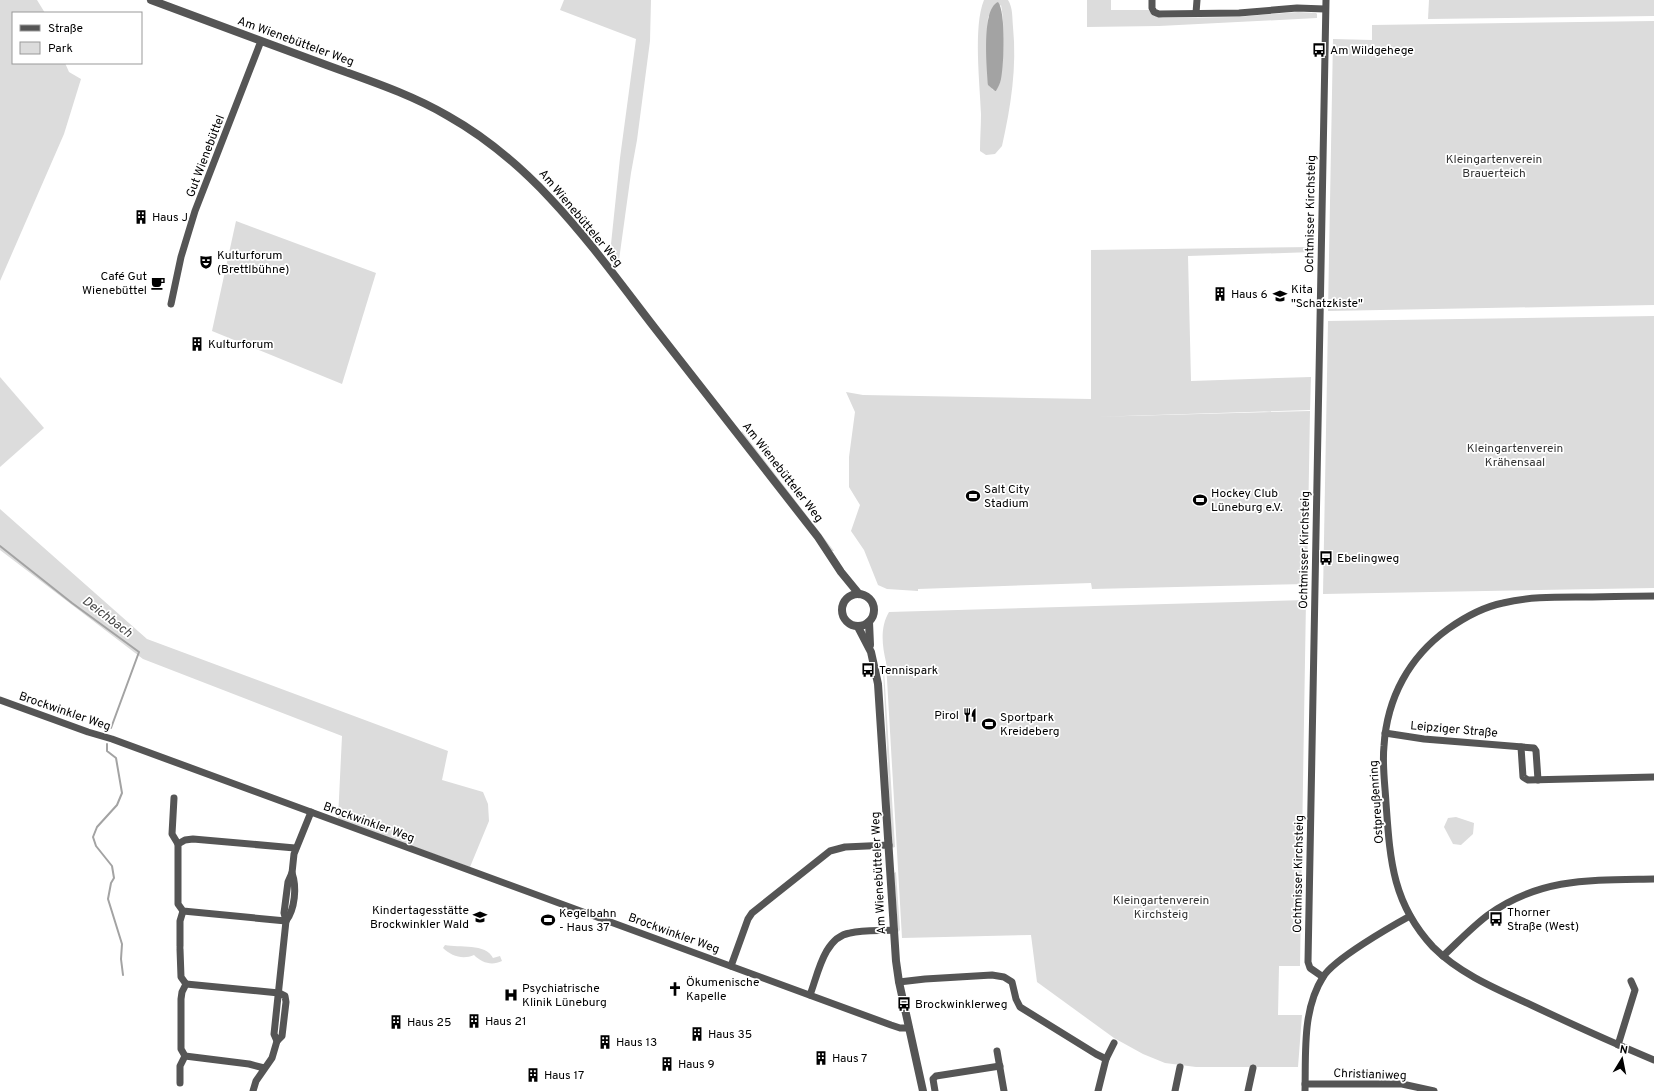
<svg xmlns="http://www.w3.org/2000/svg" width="1654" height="1091" viewBox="0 0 1654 1091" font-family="Overpass,sans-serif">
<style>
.green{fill:#dcdcdc;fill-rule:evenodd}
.water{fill:#a3a3a3}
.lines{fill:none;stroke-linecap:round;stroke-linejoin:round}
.stream{stroke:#a3a3a3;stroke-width:2}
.minor{stroke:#555;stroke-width:7}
.tertiary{stroke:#555;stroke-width:8}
.labels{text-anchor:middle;stroke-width:3.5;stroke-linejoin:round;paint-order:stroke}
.street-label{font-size:12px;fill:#000;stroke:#fff}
.poi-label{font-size:12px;fill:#000;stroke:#fff;text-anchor:start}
.park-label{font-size:12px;fill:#333;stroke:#fff}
.water-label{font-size:13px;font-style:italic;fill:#444;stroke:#fff}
</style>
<rect width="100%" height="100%" fill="#fff"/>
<g class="green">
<path d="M0,0h37l8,13h-32v50h52l4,9 12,7 -17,55 -64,147z"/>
<path d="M564,0h87l-1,41 -13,99 -6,33 -12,87 -7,-7 -1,-9 9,-86 16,-119 -76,-29z"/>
<path d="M984,0h24c5,8 4,17 5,27 4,40 -2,79 -11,119l-7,8 -9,1 -6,-4c0,-13 1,-25 1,-37 -1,-30 -8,-88 3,-114zM1001,5c4,19 4,70 -5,86h-1l-3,-2c-3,-25 -6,-48 -4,-72z"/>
<path d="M1087,0h24v10h38l3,5 11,3 73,-1 62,-5 18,1 1,1v4l-158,8 -72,1z"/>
<path d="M1429,0h225v16l-226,3z"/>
<path d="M1654,21v284l-326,6 5,-272 39,1v-15z"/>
<path d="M236,221l140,52 -34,111 -130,-53z"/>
<path d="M1313,247v5l-125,4 3,125 120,-4 -1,33 -218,7 218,-6 -3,173 -215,5 -1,-6 -173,6v2l-31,-2 -9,-4 -14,-35 -13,-19 9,-26 -11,-18v-30l6,-45 -9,-20 17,3 228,4v-149z"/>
<path d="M1654,316v272l-331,6 5,-273z"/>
<path d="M0,377l44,51 -44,39z"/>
<path d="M742,431l92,120h-2l-91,-118z"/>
<path d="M0,509l147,130 301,112 -6,29 41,12 5,12 1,17 -19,46 -132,-48 4,-83 -199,-77 -143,-109z"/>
<path d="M1306,600l-6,366h-21l-1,49h24l-4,52h-102l-31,-4 -22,-9 -29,-16 -77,-56 -6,-47 -129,3 -16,-276c-4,-17 -6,-35 3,-50z"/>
<path d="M883,670h1l11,177 -3,1z"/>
<path d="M1456,817l18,6 -1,11 -12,11 -8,-1 -9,-17 4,-9z"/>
<path d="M896,872l4,58 -2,2 -4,-59z"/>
<path d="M445,945c14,3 41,-2 48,13l7,-2 2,5c-10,5 -20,2 -28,-6 -11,5 -23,1 -31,-7z"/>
</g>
<path class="water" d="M998,2c8,10 6,63 3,77 -1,5 -3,8 -5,12h-1l-7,-6c-1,-17 -7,-76 10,-83z"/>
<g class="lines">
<g class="stream">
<path d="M0,546l72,57 67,49 -28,76"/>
<path d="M107,744v7l9,7 6,35 -5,12 -20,22 -4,10 3,9 16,20 2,12 -3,5 -3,16 14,45 -1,15 2,16"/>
</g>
<g class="minor">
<path d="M1152,0v8l2,4 5,2 80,-1 58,-5 28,1"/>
<path d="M1196,13l1,-13"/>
<path d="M171,304l10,-47 14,-46 66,-170"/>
<path d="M1654,596c-26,0 -52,1 -78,1 -24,0 -49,0 -73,6 -20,4 -38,14 -55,26 -39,28 -61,69 -64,117 -2,19 1,38 2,57 4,56 6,100 47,144 26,26 61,41 94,56 42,20 84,39 127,57"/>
<path d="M0,700l88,32 24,7 779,286 9,3h9"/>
<path d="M1385,733l39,6 110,9 2,3 2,29"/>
<path d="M1521,747l2,30 5,3 126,-3"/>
<path d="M174,798l-2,36 6,10"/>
<path d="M286,921l-103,-10 -5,-7v-60l7,-4 8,-1 102,9"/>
<path d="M286,921c9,-12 11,-34 6,-48"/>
<path d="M180,946v-25l3,-10"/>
<path d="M180,949l1,28 5,7"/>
<path d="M1443,956c15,-14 29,-29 45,-41 53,-38 105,-35 166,-36"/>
<path d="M731,966l17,-47 4,-6 78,-62 15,-4 44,-2"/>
<path d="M1323,977l-13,-9 -2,-6 18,-962"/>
<path d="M899,982l26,-3 67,-4 12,2 8,5 4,17 4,8 76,47 10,5"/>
<path d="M810,995c8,-21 14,-58 40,-62 14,-3 30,-2 44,-3"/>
<path d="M277,1041l-3,-7 12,-113 -2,-8 4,-31 4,-9 2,-19 17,-42"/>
<path d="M1618,1045l17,-55 -4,-9"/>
<path d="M997,1051l7,40"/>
<path d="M180,1083v-17l5,-10"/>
<path d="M1305,1084h97l32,7"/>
<path d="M253,1091l3,-10 16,-23 5,-17 5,-5 4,-34 -1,-6 -6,-3 -93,-9 -4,8 -1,7v50l4,7 64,8 15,4"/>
<path d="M935,1091l-2,-12 3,-3 64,-10"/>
<path d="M1098,1091l8,-32 8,-16"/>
<path d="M1175,1091l5,-24"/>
<path d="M1248,1091l5,-23"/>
<path d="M1305,1091c1,-37 -3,-81 18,-114 11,-18 67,-50 87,-61"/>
</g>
<g class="tertiary">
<path d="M151,0c57,21 114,42 170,63 43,16 88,30 127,53 89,50 145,132 206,211 54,70 109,140 164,210l23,35 18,22"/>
<circle cx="858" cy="610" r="16"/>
<path d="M869,622l1,23"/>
<path d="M858,627l13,25 7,32 18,277 3,21 24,109"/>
</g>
</g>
<defs>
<symbol id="bus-bare" viewBox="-9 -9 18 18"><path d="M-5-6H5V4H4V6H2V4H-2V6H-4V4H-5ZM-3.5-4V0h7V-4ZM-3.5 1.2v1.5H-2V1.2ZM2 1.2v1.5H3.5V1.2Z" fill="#000" stroke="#fff" stroke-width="2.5" paint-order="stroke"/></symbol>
<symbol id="building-bare" viewBox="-9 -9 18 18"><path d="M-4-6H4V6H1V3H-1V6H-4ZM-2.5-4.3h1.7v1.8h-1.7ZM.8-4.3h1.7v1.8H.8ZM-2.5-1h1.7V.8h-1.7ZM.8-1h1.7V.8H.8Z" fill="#000" stroke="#fff" stroke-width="2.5" paint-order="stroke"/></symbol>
<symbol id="theatre-bare" viewBox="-9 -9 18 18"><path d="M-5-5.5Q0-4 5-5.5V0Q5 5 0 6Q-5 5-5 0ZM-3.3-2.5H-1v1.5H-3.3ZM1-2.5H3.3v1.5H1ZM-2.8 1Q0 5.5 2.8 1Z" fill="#000" stroke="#fff" stroke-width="2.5" paint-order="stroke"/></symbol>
<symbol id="cafe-bare" viewBox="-9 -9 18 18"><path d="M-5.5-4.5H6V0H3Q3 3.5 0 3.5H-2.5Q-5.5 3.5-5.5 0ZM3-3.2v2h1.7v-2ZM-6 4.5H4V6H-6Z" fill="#000" stroke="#fff" stroke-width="2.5" paint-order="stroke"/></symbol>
<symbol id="school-bare" viewBox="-9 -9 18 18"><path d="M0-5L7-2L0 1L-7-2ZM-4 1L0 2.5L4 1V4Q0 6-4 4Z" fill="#000" stroke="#fff" stroke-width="2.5" paint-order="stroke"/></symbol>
<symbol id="stadium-bare" viewBox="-9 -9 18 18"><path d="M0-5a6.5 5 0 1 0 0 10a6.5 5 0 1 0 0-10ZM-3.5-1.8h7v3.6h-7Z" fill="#000" stroke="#fff" stroke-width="2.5" paint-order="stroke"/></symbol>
<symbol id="restaurant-bare" viewBox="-9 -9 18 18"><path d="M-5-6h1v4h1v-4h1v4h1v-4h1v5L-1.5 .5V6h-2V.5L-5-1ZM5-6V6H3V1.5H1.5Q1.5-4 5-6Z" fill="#000" stroke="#fff" stroke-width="2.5" paint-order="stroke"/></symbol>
<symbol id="church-bare" viewBox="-9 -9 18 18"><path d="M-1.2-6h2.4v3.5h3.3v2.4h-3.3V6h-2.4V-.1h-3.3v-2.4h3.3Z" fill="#000" stroke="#fff" stroke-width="2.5" paint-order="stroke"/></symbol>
<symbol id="hospital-bare" viewBox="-9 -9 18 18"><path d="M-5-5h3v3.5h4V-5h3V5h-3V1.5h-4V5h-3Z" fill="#000" stroke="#fff" stroke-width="2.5" paint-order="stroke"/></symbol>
</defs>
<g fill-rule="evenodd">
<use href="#bus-bare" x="1309" y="40" width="20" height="20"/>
<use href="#building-bare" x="131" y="207" width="20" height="20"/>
<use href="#theatre-bare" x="196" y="252" width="20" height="20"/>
<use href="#cafe-bare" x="148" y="273" width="20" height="20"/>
<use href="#building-bare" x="1210" y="284" width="20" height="20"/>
<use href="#school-bare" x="1270" y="286" width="20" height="20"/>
<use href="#building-bare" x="187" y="334" width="20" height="20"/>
<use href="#stadium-bare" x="963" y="486" width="20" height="20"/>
<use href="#stadium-bare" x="1190" y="490" width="20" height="20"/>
<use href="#bus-bare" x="1316" y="548" width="20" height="20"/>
<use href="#bus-bare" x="858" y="660" width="20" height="20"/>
<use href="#restaurant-bare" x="960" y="705" width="20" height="20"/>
<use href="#stadium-bare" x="979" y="714" width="20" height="20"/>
<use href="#school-bare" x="470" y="907" width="20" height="20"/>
<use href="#bus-bare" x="1486" y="909" width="20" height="20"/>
<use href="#stadium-bare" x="538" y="910" width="20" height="20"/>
<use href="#church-bare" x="665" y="979" width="20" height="20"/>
<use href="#hospital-bare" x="501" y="985" width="20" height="20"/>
<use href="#bus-bare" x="894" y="994" width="20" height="20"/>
<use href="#building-bare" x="464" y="1011" width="20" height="20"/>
<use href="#building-bare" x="386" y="1012" width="20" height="20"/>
<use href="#building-bare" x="687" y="1024" width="20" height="20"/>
<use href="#building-bare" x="595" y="1032" width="20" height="20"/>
<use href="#building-bare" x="811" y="1048" width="20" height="20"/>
<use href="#building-bare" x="657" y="1054" width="20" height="20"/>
<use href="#building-bare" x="523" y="1065" width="20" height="20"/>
</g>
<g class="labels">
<g class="street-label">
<text transform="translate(296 41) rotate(20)" y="4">Am Wienebütteler Weg</text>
<text transform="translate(205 156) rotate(-69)" y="4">Gut Wienebüttel</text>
<text transform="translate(1310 214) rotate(-89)" y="4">Ochtmisser Kirchsteig</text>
<text transform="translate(581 218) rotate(50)" y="4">Am Wienebütteler Weg</text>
<text transform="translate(783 472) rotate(52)" y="4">Am Wienebütteler Weg</text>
<text transform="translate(1304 550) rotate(-89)" y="4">Ochtmisser Kirchsteig</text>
<text transform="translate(65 711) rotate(19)" y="4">Brockwinkler Weg</text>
<text transform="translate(1454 729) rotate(5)" y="4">Leipziger Straße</text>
<text transform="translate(1376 802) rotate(-94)" y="4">Ostpreußenring</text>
<text transform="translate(369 822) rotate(20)" y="4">Brockwinkler Weg</text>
<text transform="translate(878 873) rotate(-93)" y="4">Am Wienebütteler Weg</text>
<text transform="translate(1298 874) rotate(-89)" y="4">Ochtmisser Kirchsteig</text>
<text transform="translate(674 933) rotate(20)" y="4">Brockwinkler Weg</text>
<text transform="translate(1370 1074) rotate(2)" y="4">Christianiweg</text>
</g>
<g class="poi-label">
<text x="1330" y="54">Am Wildgehege</text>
<text x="152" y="221">Haus J</text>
<text x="217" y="259">Kulturforum<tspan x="217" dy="14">(Brettlbühne)</tspan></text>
<text x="147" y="280" text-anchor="end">Café Gut<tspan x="147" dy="14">Wienebüttel</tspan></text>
<text x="1291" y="293">Kita<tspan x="1291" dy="14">"Schatzkiste"</tspan></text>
<text x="1231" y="298">Haus 6</text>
<text x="208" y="348">Kulturforum</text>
<text x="984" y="493">Salt City<tspan x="984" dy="14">Stadium</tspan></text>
<text x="1211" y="497">Hockey Club<tspan x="1211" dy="14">Lüneburg e.V.</tspan></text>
<text x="1337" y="562">Ebelingweg</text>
<text x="879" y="674">Tennispark</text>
<text x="959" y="719" text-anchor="end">Pirol</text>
<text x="1000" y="721">Sportpark<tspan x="1000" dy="14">Kreideberg</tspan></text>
<text x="469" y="914" text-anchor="end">Kindertagesstätte<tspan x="469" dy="14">Brockwinkler Wald</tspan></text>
<text x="1507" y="916">Thorner<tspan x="1507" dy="14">Straße (West)</tspan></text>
<text x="559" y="917">Kegelbahn<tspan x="559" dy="14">- Haus 37</tspan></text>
<text x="686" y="986">Ökumenische<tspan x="686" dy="14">Kapelle</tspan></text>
<text x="522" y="992">Psychiatrische<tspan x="522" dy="14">Klinik Lüneburg</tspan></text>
<text x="915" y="1008">Brockwinklerweg</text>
<text x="485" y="1025">Haus 21</text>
<text x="407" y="1026">Haus 25</text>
<text x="708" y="1038">Haus 35</text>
<text x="616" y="1046">Haus 13</text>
<text x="832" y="1062">Haus 7</text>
<text x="678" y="1068">Haus 9</text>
<text x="544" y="1079">Haus 17</text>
</g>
<g class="park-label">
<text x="1494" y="163">Kleingartenverein<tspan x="1494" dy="14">Brauerteich</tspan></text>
<text x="1515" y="452">Kleingartenverein<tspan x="1515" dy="14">Krähensaal</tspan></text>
<text x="1161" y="904">Kleingartenverein<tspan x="1161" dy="14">Kirchsteig</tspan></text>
</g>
<g class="water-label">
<text transform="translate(108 616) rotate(37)" y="5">Deichbach</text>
</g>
</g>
<rect x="12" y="12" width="130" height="52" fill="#ffffff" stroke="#999999"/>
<rect x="20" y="25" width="20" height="6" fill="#555555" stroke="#999999"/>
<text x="48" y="32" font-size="12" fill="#000000">Straße</text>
<rect x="20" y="42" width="20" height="12" fill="#dcdcdc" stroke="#999999"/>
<text x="48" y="52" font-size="12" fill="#000000">Park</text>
<g transform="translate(1622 1059) rotate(10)" stroke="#ffffff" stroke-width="3" paint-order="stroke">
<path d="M0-3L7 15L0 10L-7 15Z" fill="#000000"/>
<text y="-6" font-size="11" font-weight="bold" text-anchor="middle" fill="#000000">N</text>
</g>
</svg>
